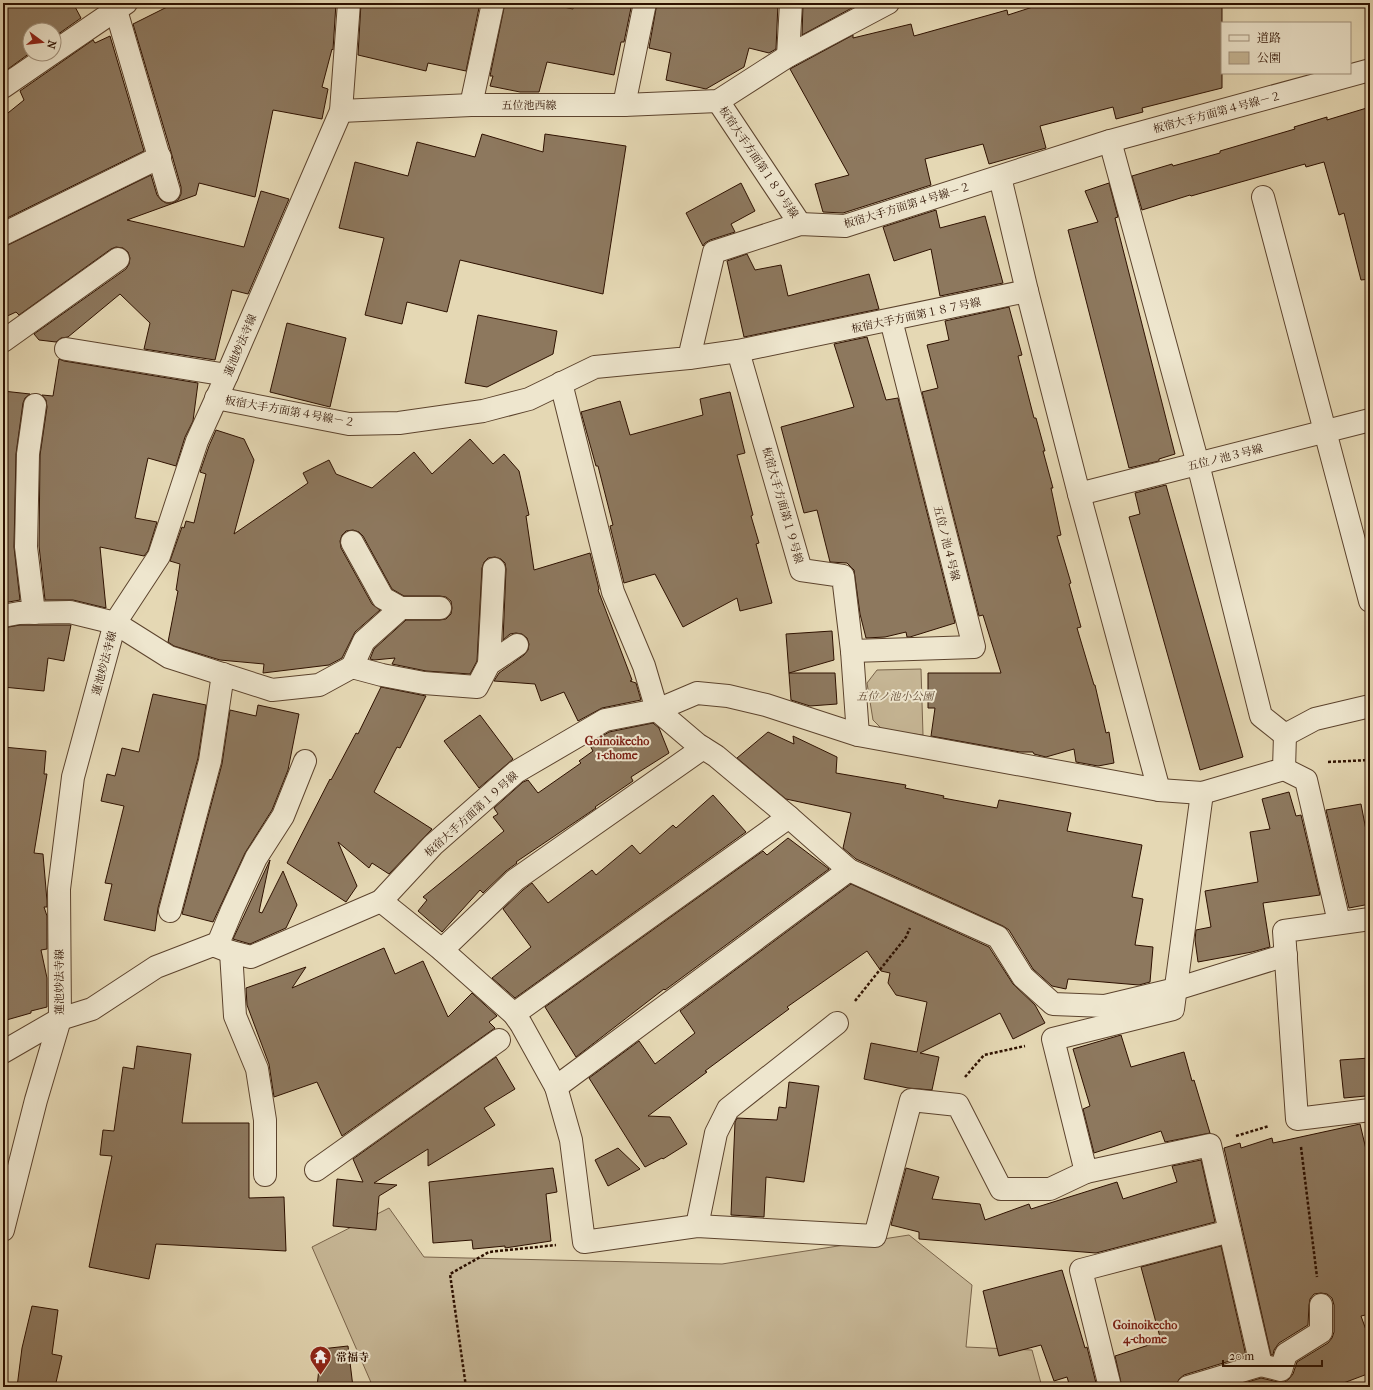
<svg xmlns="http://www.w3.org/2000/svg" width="1373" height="1390" viewBox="0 0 1373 1390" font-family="'IM FELL French Canon','Noto Serif JP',serif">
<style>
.green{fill:#c6b695;stroke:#7a644a}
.building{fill:#8d785e;stroke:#2e1100}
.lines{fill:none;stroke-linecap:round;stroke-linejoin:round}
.minor-casing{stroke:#5c432d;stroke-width:24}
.path{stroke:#2e1100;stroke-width:2.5;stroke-dasharray:3 2;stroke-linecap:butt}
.minor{stroke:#eee6ce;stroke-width:22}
.labels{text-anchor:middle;stroke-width:4;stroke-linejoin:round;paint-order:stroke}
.street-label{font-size:11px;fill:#2e1100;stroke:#eee6ce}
.park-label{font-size:11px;font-style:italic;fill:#634b34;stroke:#eee6ce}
.poi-label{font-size:11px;font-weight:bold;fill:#2e1100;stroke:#eee6ce;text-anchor:start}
.neighbourhood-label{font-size:12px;font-weight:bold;fill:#7a1f14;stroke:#eee6ce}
</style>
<rect width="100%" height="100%" fill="#e5d8b4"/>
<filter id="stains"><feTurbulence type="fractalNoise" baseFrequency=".005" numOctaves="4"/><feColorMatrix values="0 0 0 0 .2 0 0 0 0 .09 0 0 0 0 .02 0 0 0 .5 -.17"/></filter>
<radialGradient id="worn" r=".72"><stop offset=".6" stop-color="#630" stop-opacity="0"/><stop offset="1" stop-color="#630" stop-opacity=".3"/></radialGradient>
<g class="green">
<path d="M921,669l2,66 -39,-4 -11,-11 -6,-37 10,-13z"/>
<path d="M389,1208l35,49 298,7 187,-29 63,50 -6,62 66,3 10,37h-669l-61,-140z"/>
</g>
<g class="building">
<path d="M3,3h70l8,15 -27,19v-7h-24v23l-22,16 -5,-9z"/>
<path d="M175,3h161l-3,47 -1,-1 -10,38 6,2 -6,30 -49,-9 -18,87 -56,-14 -3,12 -69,25 117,27 17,-56 28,8 -41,95 -16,-4 -17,70 -71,-11 6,-26 -30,-29 -52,43 -7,1 -5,4 -17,-2 -5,-6 92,-65 3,-5 1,-6 -2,-6 -5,-4 -7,-1 -5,2 -92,66 -3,-3 -13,6v-72l5,-1 143,-70 6,20 4,5 5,3h6l6,-3 3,-6v-7l-10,-35 -38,-128z"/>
<path d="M361,3h119l-14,68 -38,-8 -2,8 -68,-16z"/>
<path d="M505,3h40l28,6 1,-6h58l-8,39h-3l-7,33 -67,-13 -8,30h-19l-30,-6 3,-10h-3z"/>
<path d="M657,3h121l-2,46 -7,4 -20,-5 -5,19 -38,22 -40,-9 5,-27 -22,-5z"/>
<path d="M803,3h58l-59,32z"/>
<path d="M1045,3h177v85l-80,20 1,4 -27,7 -3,-12 -73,19 6,22 -57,16 -6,-20 -58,15 6,26 -88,28 -20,-1 -8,-28 34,-9 -59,-106 63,-34v3l58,-14 3,12 93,-26 1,5z"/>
<path d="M110,36l34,115 -141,69v-103l21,-17 -4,-9 73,-51 2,3z"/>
<path d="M1370,107v172l-9,1 -17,-67 -5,2 -15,-53 -18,5 -1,-3 -114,32 -1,-1 -48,15 -10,-34 40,-12 1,2 47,-13v-2l75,-22 -1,-2 33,-10v3z"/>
<path d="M482,134l61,18 2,-18 81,12 -23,148 -143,-34 -13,52 -40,-10 -5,22 -37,-9 19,-77 -45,-10 16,-66 53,14 9,-34 58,15z"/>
<path d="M741,183l14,28 -24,13 4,8 -25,8 -5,3 -2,3 -17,-33z"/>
<path d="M1109,183l9,34 -3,1 60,236 -16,5v2l-30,7 -61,-238 30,-8 -13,-31z"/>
<path d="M936,210l4,18 45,-12 18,67 -63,13 -9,-47 -37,12 -11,-34z"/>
<path d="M747,254l8,16 26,-5 7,31 81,-22 10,35 -135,28 -17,-76z"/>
<path d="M1009,307l13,48 -4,1 16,62h2l9,33h-2l10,37h-2l10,47 -4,1 14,47 -2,1 12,43 -4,1 17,57h1l11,48 3,-1 5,31 -16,3 -22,-4 -2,-13 -28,8 -12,-3 -1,-2h-13l-89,-16 4,-28h-7v-35h73l-18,-58 -4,1 -57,-224 16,-4 -11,-43 22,-5 -4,-19z"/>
<path d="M478,315l79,16 -4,23 -66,33 -22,-4z"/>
<path d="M287,323l59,15 -16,69 -60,-15z"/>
<path d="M867,337l19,63 12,-2 57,225 -45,14h-3l-1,-5 -21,5 -19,1 -6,-24 -6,-44 -7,-7 -17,-1 -13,-52 -13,3 -23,-86 73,-20 -20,-63z"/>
<path d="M59,359l5,2 134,22 -5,38 -8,16 -9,29 -28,-8 -13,60 22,4 -9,29 -4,5 -44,-9 6,61 -33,-8h-28l-6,-54 1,-91 7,-48 -1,-7 -4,-5 11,1z"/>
<path d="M3,391l27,3 -5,4 -2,5 -7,51 -2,93 6,53 -17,3z"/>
<path d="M730,392l15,61 -8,2 16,60 -2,1 8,27 -3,1 16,59 -32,8 -3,-13 -54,29 -28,-53 -31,9 -14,-57 3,-1 -15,-59h-2l-15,-54 39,-11 10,34 73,-20 -3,-16z"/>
<path d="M216,430l28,9 10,21 -20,74 74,-51 -5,-10 26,-13 7,14 36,14 42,-36 18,22 38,-35 23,25 11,-10 15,17 10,44 -3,1 8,54 56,-17 9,36 -1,1 34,90 -2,1 6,2 5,17 -39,8 -24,13 -14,-29 -23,9 -6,-17 -41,-3 5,-8 25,-18 4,-5 1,-6 -2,-6 -5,-4 -6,-1 -6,1 -7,6 3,-71 -1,-6 -4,-4 -6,-2 -7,1 -4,4 -2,6 -5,93 -7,13 -44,-3 -34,-7 3,-6 -21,2 -4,-1 4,-10 32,-29h34l6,-1 5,-5 1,-6 -1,-7 -5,-4 -6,-1h-36l-12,-7 -29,-53 -4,-4 -6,-2 -7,1 -4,4 -2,6 1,7 31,56 8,6 -25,22 -13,26 -13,7 -66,8 1,-9 -44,-4 -46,-14 -6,-4 10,-51 -2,-1 4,-26 -10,-3 12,-34 2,1 2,-7 8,2 12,-49 -6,-2 9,-26z"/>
<path d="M1166,485l77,272 -43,13 -71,-253 11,-3 -5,-21z"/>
<path d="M20,625h51l-7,36 -16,-3 -4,33 -41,-4v-59z"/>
<path d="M832,631l2,29 -45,13h46l2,31 -27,2 -19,-6 -5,-66z"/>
<path d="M381,687l45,9 -26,52 -3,-1 -23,45 58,37 -43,45 -17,-11 -3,5 -31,-26 19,44 -11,16 -59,-39 43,-84 1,1 25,-47 2,1z"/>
<path d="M153,694l53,11 -8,53 -40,150 -3,23 -51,-11 8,-36 -7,-1 19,-77 -23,-5 6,-27 8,2 7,-28 17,4z"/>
<path d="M258,705l41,9 -11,56 -16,40 -27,43 -32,69 -31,-8 40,-150 8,-54 26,6z"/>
<path d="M480,715l33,44 -34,29 -35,-47z"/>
<path d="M653,723l6,5 10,25 -38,24 2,4 -38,26 1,1 -80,54 1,1 -11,8 -23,22 -3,-3 -38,42 -24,-21 9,-11 -4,-3 81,-66 -11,-14 5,-3 -4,-6 29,-26 5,-2 10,13 43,-30 -2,-2 14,-10 -4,-7 20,-12z"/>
<path d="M768,732l26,12 -1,-8 44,21 -1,16 70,12 -1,3 39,8 -1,2 54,10 2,-8 72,13 -4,18 75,14 -10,52 11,2 -8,46 18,2 -3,35 -11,3 -71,-6 -2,10 -14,-3 -19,-17 -24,-39 -6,-4 -147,-67 -13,-11 8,-35 -65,-14 -49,-41z"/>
<path d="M3,747l43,4 -2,23h3l-13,79 9,1 4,47v6h-3l3,9v33l-6,1 6,28v29l-16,4v2l-28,8z"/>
<path d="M1289,792l7,24 5,-1 19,80 -57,8 7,44 -18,5 -54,10 -3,-22 1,-10 15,-3 -6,-36 53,-9 -8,-50 20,-3 -8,-30z"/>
<path d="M713,795l33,37 -231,166 -23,-20 39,-31 -28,-38 20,-19 9,-7 16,20 44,-33 4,5 36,-30 8,9 33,-29 3,3z"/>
<path d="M1361,804l9,47v53l-21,4 -23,-98z"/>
<path d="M788,838l41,31 -164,121 -1,-1 -88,68 -31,-50 218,-156 4,4z"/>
<path d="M270,860l-11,52 3,1 21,-42 14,34 -11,23 -36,16 -17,-5z"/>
<path d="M851,884l138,63 24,37 22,21 10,18 -32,16 -13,-26 -80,40 19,4 -7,33 -24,-2 -44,-9 7,-36 46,9 10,-50 -31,-7 -8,-12 2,-10 -9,-2 -14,-20 -80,56 2,2 -84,62 2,1 -59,44 22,1 17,27 -24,15 -1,-1 -17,9 -56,-89 50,-37 16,23 40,-31 -15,-22z"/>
<path d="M384,948l11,26 28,-13 25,56 24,-24 25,23 -8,6 6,6 -153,108 -25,-54 -43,15 -5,-33 -22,-59 -1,-17 60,-21 -14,21z"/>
<path d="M1121,1035l10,32 53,-15 8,29 2,-1 16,53 -45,9 -4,-11 -67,22 -11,-44 7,-3 -17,-57z"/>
<path d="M137,1046l54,8 -9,69h67v75l35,-1 2,54 -130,-7 -7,35 -60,-12 23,-111 -12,-1 3,-25 11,1 9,-64 11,2z"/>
<path d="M496,1057l19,32 -31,19 11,17 -67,41v-17l-54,34 23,2 -18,11 -3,34 -43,-4 4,-47 26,3 -10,-23z"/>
<path d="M1370,1058v30h-3l-1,8 -22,2 -4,-38z"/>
<path d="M789,1082l30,4 -15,96 -38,-5 -2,40 -33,-2 4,-93 2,-4 40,2 2,-13 7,1z"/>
<path d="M1360,1124l10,42v148l-9,2 9,25v32l-37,14h-102l30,-9 17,4h7l4,-3 4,-5 4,-12 31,-19 4,-5 2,-6v-27l-2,-7 -5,-4 -6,-1 -7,1 -4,5 -1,6 -1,20 -29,18 -5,7 -1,5h-2l-47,-207 16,-5 1,5 31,-10 1,5z"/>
<path d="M618,1148l22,21 -32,17 -13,-26z"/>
<path d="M1201,1160l14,62 -119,31 -177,-14v-7l-28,-7 15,-57 33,9 -7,22 48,5 5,16 44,-16 2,5 86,-27 6,17 54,-17 -5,-16z"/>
<path d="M553,1168l4,24 -11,2 5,47 -46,7v-2l-32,3 -1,-9 -39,3 -4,-61z"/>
<path d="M1221,1246l25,110 -62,19 -5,4 -3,8h-54l-7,-31 46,-15 -20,-74z"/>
<path d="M1062,1270l23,78 2,-1 10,40h-27l-3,-10 -13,4 -13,-36 -42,11 -16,-65z"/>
<path d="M32,1306l26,4 -6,44 10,2 -7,31h-38l5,-39z"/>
<path d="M348,1346l5,41h-36l4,-38z"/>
</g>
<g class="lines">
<defs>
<g id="minor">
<path d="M116,10l53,181"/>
<path d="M54,52l72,-49"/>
<path d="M788,56l3,-53"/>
<path d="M3,87l48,-33"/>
<path d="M718,101l82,123"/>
<path d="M471,105l22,-102"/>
<path d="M624,105l21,-102"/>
<path d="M341,111l130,-6h153l94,-4 70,-45 100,-53"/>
<path d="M1110,141l88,323 63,252 24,19"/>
<path d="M1263,197l107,404"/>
<path d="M3,234l157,-77"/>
<path d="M1027,291l52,203 80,296"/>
<path d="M3,341l115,-82"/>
<path d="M66,349l161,26"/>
<path d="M738,351l63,219 42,6 9,75 6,84"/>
<path d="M689,358l49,-7 289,-60 -27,-114"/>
<path d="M561,383l52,209 31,74 13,44 40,34 19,12 73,61 60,53 149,67 25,40 30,27 52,2 71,-17 110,-34"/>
<path d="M216,398l133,26 50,-1 84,-12 46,-12 66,-32 94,-9 25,-106 86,-28 45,2 265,-85 260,-71"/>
<path d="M1079,494l291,-74"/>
<path d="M352,542l31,56 18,10h39"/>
<path d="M34,613l-8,-66 2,-93 7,-49"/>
<path d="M3,616l16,-3 51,-1 45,11 54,34 103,33 47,-5 33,-18 30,8 42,8 53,4 12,-23 28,-19"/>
<path d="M852,651l122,-4 -83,-327"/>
<path d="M489,664l5,-95"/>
<path d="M352,667l12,-26 37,-33"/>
<path d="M1285,735l30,-16 55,-13"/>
<path d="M1284,769l22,11 33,142"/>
<path d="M381,901l61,49 72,64 7,10 35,63 15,53 13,102 113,-16 178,10 36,-136 47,5 43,84h49l36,-17"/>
<path d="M170,911l40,-150 13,-87"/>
<path d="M1370,919l-86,12 13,188 73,-9"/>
<path d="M217,946l15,-36 24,-52 27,-42 22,-55"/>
<path d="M442,950l73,-70 188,-132"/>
<path d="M231,952l4,64 22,53 8,51v55"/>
<path d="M514,1014l275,-197"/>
<path d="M3,1052l57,-33 32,-10 64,-42 57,-22 18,7 20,5 130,-56 52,-56 83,-73 89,-52 52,-10 40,-17 31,3 38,9 92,30 301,55 43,3 82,-24 1,-34"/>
<path d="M556,1087l293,-217"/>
<path d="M316,1170l183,-130"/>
<path d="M697,1226l19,-93 12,-24 109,-86"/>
<path d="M3,1230l33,-130 24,-81 -1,-130 14,-112 42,-154 44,-67 38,-115 30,-66 114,-264 8,-108"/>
<path d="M1261,1365l20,5 5,-16 35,-22v-27"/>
<path d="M1110,1387l-29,-117 149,-39"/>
<path d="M1188,1387l73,-22 -51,-220 -124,27 -33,-133 120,-30 29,-216"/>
</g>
</defs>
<use href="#minor" class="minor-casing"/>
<g class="path">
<path d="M1328,762l42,-2"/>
<path d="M855,1001l51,-64 4,-9"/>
<path d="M965,1077l19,-22 41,-9"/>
<path d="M1236,1136l33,-10"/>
<path d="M1301,1147l16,130"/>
<path d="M466,1387l-16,-113 39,-22 67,-7"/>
</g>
<use href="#minor" class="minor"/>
</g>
<defs>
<symbol id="temple-pin" viewBox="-11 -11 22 30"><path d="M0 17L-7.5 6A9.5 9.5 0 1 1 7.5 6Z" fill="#8f2418" stroke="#eee6ce"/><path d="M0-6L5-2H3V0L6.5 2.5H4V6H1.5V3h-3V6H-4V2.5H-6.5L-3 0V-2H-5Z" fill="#fff"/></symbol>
</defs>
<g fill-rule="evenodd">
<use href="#temple-pin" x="308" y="1344" width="25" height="34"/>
</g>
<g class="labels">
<g class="street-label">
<text x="529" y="109">五位池西線</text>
<text transform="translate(1217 112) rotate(-15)" y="4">板宿大手方面第４号線－２</text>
<text transform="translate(759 162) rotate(56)" y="4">板宿大手方面第１８９号線</text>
<text transform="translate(907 205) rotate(-17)" y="4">板宿大手方面第４号線－２</text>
<text transform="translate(916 315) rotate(-12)" y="4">板宿大手方面第１８７号線</text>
<text transform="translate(240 345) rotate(-67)" y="4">蓮池妙法寺線</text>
<text transform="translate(290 411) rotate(10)" y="4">板宿大手方面第４号線－２</text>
<text transform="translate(1225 457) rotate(-14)" y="4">五位ノ池３号線</text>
<text transform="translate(783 505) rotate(74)" y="4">板宿大手方面第１９号線</text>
<text transform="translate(947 543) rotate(76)" y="4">五位ノ池４号線</text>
<text transform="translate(104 663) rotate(-75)" y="4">蓮池妙法寺線</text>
<text transform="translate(471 814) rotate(-42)" y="4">板宿大手方面第１９号線</text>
<text transform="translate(59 982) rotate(-90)" y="4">蓮池妙法寺線</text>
</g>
<g class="park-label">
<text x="895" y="700">五位ノ池小公園</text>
</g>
<g class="poi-label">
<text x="336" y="1361">常福寺</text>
</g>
<g class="neighbourhood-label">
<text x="617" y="745">Goinoikecho<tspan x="617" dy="14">1-chome</tspan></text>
<text x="1145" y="1329">Goinoikecho<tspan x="1145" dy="14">4-chome</tspan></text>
</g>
</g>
<rect width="1373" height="1390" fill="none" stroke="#e5d8b4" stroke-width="16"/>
<rect x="4" y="4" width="1365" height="1382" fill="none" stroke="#2e1100" stroke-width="2"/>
<rect x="8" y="8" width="1357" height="1374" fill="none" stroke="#2e1100"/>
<rect x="1221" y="22" width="130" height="52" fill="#eee6ce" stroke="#a1917c"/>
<rect x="1229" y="35" width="20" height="6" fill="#eee6ce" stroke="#a1917c"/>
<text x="1257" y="42" font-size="12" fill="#2e1100">道路</text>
<rect x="1229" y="52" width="20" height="12" fill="#c6b695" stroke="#a1917c"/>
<text x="1257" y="62" font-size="12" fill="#2e1100">公園</text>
<g transform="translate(42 42) rotate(105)"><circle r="19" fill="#eee6ce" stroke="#a1917c"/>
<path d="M0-3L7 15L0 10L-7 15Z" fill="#8f2418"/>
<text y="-6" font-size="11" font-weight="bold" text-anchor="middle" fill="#2e1100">N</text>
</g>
<path d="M1223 1360v6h99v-6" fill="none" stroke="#2e1100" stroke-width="2"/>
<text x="1229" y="1360" font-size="12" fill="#2e1100" stroke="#eee6ce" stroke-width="3" paint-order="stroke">20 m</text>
<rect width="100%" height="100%" filter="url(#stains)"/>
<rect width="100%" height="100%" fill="url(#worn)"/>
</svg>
